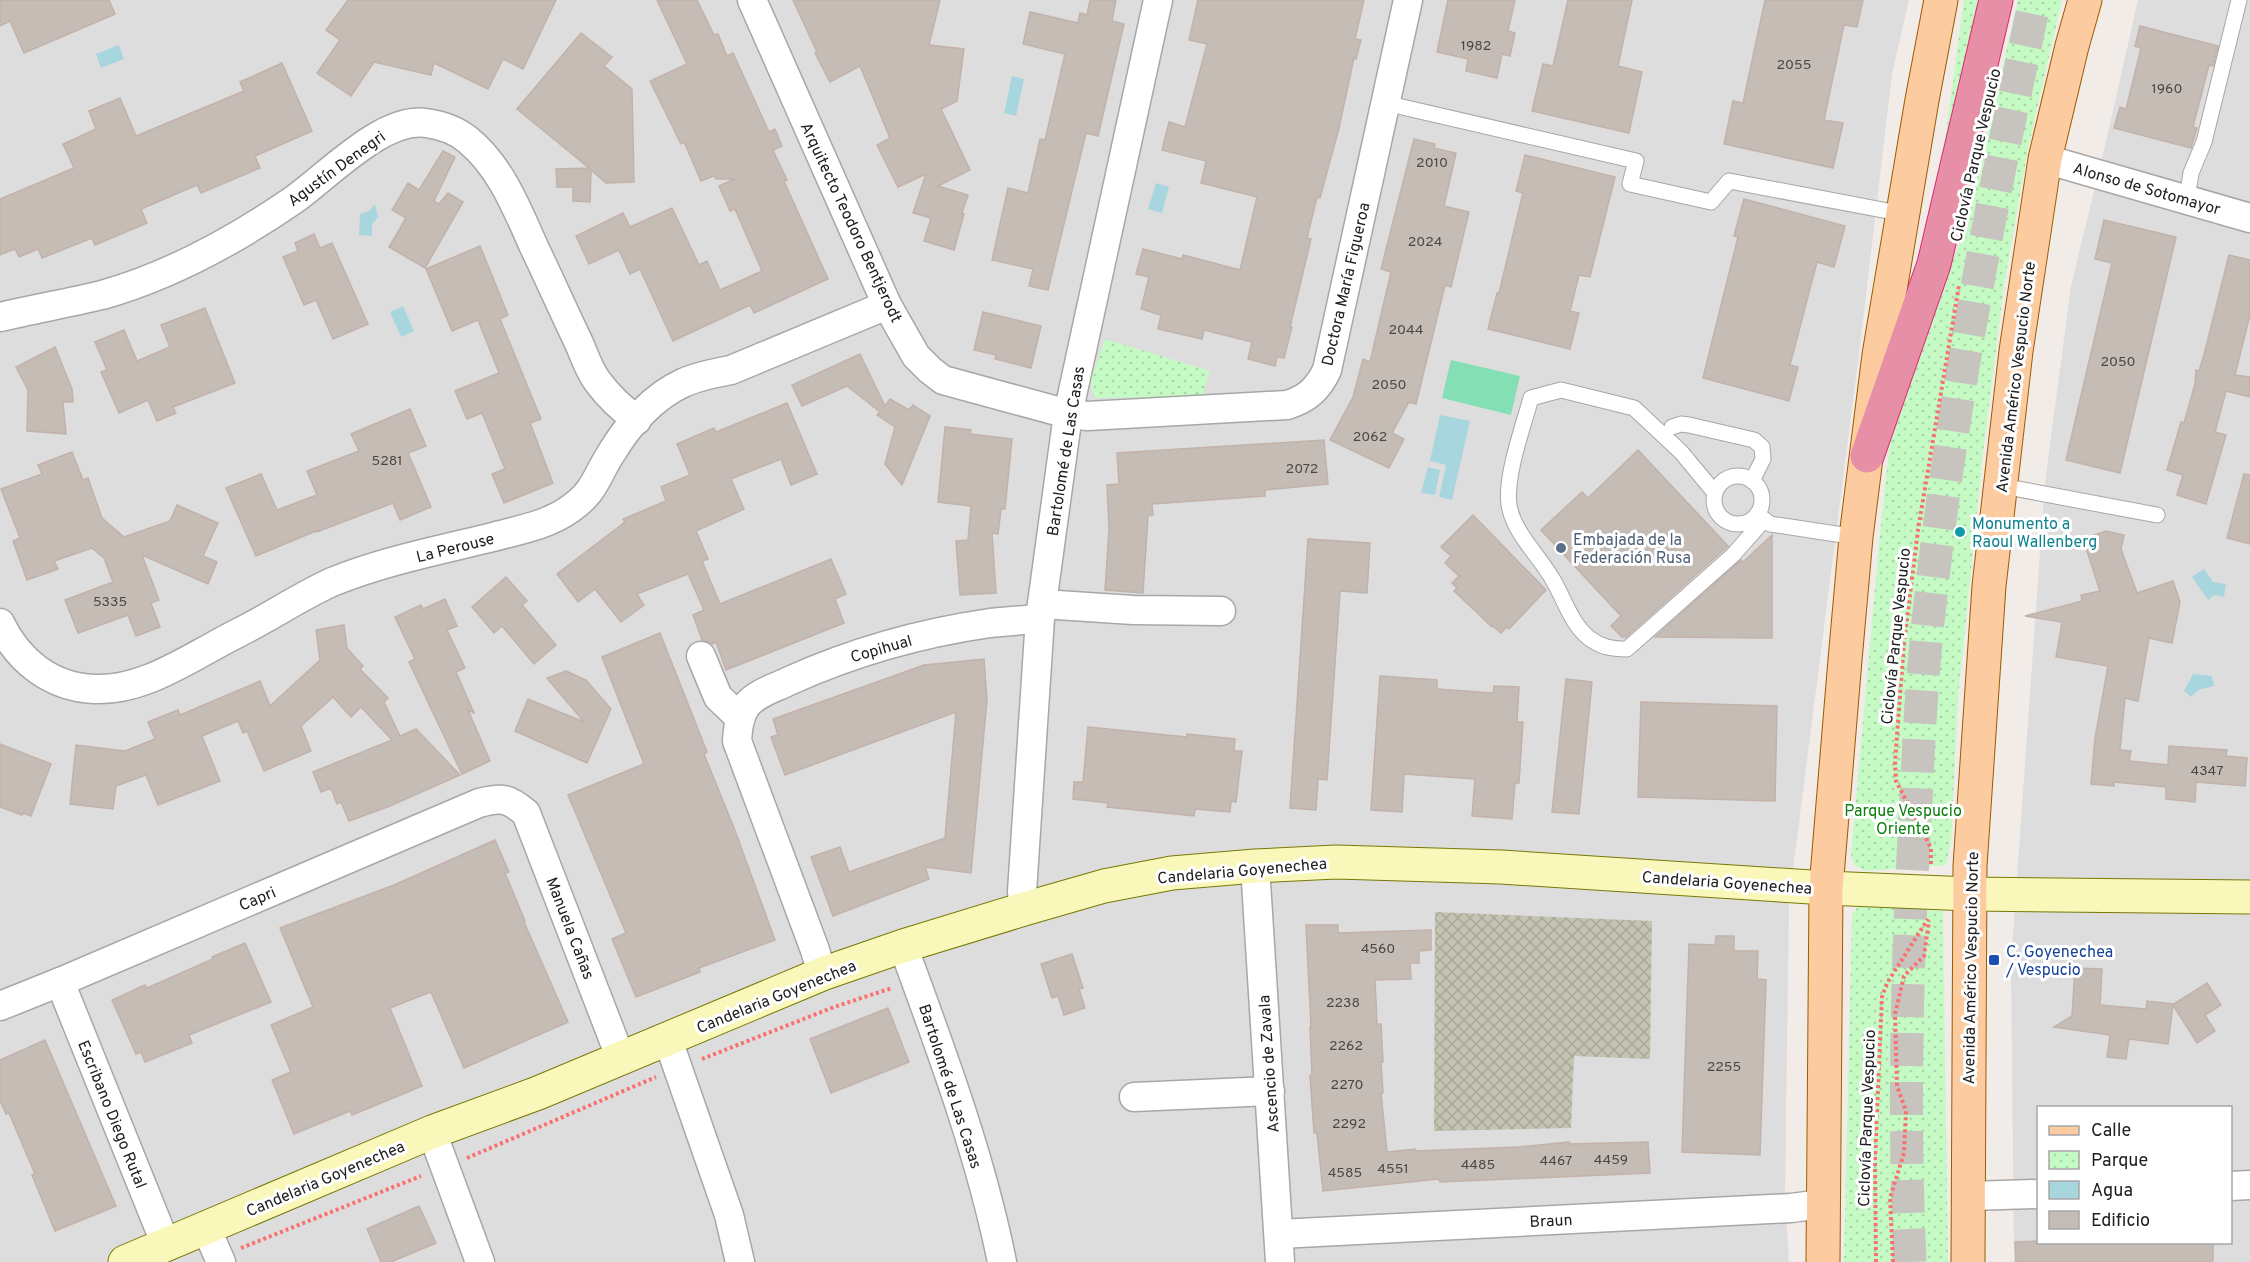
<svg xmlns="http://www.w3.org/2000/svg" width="2250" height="1262" viewBox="0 0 2250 1262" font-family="Overpass,sans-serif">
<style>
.residential{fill:#dedddd;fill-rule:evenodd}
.construction{fill:url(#construction-cross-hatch)}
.park{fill:url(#park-dots)}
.pitch{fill:#85dfb4}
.water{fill:#a7d6de}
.building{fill:#c5bcb6;stroke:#c2b2a9;stroke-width:1.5}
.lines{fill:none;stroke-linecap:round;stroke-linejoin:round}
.highway-tunnel{stroke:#c7c3bf;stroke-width:33;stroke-dasharray:33 16;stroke-linecap:butt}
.lane-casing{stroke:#a7a7a7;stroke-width:17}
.street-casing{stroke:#a7a7a7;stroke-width:31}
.secondary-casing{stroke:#777905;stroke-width:35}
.primary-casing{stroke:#9c5b00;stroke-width:35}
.highway-casing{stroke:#db2774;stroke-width:35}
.path{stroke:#fa706e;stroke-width:4;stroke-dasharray:3 3;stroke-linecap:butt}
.lane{stroke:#fff;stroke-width:15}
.street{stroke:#fff;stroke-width:28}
.secondary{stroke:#faf7bb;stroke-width:33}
.primary{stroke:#fccca0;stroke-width:33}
.highway{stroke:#e78fa7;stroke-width:33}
.culture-dot{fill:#0f9aa8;stroke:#fff;stroke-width:2}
.service-dot{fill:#5c6f8a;stroke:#fff;stroke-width:2}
.transit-dot{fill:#1a4fb4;stroke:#fff;stroke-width:2}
.labels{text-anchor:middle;stroke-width:6;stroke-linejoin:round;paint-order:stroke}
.number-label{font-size:14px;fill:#494746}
.street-label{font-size:16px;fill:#202020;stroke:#fff}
.culture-label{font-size:16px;fill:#0d838f;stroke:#fff;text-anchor:start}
.service-label{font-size:16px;fill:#4e5e75;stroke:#fff;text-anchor:start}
.park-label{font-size:16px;fill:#0c800c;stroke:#fff}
.transit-label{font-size:16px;fill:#164399;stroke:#fff;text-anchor:start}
</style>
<defs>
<pattern id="construction-cross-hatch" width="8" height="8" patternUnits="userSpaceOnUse" patternTransform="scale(1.5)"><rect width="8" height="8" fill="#c5c4b2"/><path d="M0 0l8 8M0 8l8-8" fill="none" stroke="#a9a899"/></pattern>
<pattern id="park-dots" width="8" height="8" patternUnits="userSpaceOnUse" patternTransform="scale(1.5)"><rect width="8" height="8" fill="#c5fac4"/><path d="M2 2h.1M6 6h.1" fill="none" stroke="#a9d6a8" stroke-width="1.8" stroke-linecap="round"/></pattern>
</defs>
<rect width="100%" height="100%" fill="#f1ece7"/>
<g class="residential">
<path d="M0,0h1909l-17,74 -32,272 -71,555 -4,297 4,64h-1789z"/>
<path d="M2138,0h112v1262h-236l-3,-300 34,-480 26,-196 36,-149zM2038,1108h192v134h-192z"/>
</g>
<path class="construction" d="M1435,912l217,9 -2,138 -76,-3 -3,72 -137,3z"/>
<g class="park">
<path d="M1964,0h25l-54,212z"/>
<path d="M2018,0h44l-34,148 -24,138 -21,166 -25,246 -7,144 -5,23 -81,6 -11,-6 -3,-10 29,-322 12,-109 30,-88 44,-109z"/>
<path d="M1105,339l105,32 -8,26 -107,1 -5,-15z"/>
<path d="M1861,906l82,5 5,351h-104l8,-347 5,-7z"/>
</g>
<path class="pitch" d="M1451,360l69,16 -9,39 -69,-17z"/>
<g class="water">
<path d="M119,45l5,14 -23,9 -5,-14z"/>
<path d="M1012,76l12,3 -8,37 -12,-3z"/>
<path d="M1156,183l13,4 -7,26 -14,-4z"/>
<path d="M375,204l3,13 -6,7v12l-13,-1 1,-21 9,-3z"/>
<path d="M403,306l11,25 -13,6 -11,-25z"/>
<path d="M1440,415l30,6 -18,79 -13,-3 7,-32 -16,-4z"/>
<path d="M1428,467l12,3 -5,25 -14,-2z"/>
<path d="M2204,569l9,13 13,2 -2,13 -10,-2 -6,5 -16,-23z"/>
<path d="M2193,674l19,2 2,10 -16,4 -7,7 -7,-6z"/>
</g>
<g class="building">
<path d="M0,0h109l6,14 -91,39 -14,-32 -10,5z"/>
<path d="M348,0h208l-33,69 -20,-10 -15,30 -54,-26 -3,12 -57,-13 -23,34 -34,-23 23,-33 -14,-10z"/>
<path d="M657,0h40l17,35 4,-1 9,22 6,-3 36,79 6,-3 7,17 -9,4 14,30 -3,1 44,98 -74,34 -4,-8 -77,36 -33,-72 -10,5 -11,-24 -30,14 -13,-28 47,-23 7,14 42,-19 27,57 8,-4 13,29 42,-19 -27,-62 -5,2 -11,-25 16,-7h-19l-2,-3 -13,5 -17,-39 -3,2 -31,-63 37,-17z"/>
<path d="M793,0h147l-11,45 35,4 -7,52 -16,8 29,61 -32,16 30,9 -6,18 2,1 -10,36 -30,-9 7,-23 -18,-5 13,-39 -28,13 -21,-42 13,-7 -30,-72 -30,16 -15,-29 2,-1z"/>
<path d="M1090,0h26l-4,21 12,3 -26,112 -12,-3 -38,157 -19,-4 4,-17 -41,-9 16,-72 20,5 12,-54 5,1 20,-86 -42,-10 7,-32 48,11 2,-10 7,2z"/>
<path d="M1198,0h166l-9,39 6,1 -5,19 -2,-1 -15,70 -19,70 -3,-1 -10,41 4,1 -21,88h2l-8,31 -7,-1 -2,9 -27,-7 4,-17 -48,-12 -2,9 -44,-10 3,-14 -20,-6 8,-32 -13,-3 7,-25 39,10 1,-4 57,15 17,-73 -56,-14 5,-22 -44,-11 7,-28 16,5 22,-83 -18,-4z"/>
<path d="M1448,0h67l-7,31 7,2 -5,23 -8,-2 -5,24 -31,-7 2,-12 -31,-7z"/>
<path d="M1568,0h64l-14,66 24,6 -13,61 -97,-22 11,-47 10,2z"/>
<path d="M1765,0h98l-6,27 -13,-2 -20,95 19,3 -10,45 -109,-24 9,-43 10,2z"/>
<path d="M2140,26l78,20 -5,20 -4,-1 -16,62 4,1 -6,20 -77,-20 6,-21 6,2 15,-61 -6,-2z"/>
<path d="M581,33l31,24 -8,9 28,23 2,93 -28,1 -15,-13 -1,32 -17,-1v-14h-16l-1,-18 33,-1 -72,-59z"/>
<path d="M282,63l30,68 -57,25 5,12 -59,25 -4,-8 -56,24 6,14 -52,22 -3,-7 -50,20 -4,-9 -19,8 -4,-8 -15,6v-56l74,-31 -11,-24 33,-15 -7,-18 31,-13 16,38 108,-45 -4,-9z"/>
<path d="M1414,139l21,5 -1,4 22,5 -12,53 25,6 -18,75 -6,-2 -29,119 -7,-2 -17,31 12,6 -15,29 -59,-28 23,-43 10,-38 7,3 21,-90 -10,-3z"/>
<path d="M443,151l12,6 -21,44 5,3 9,-11 15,9 -38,66 -36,-21 17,-29 -14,-8 16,-27 11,7z"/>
<path d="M1525,155l90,22 -25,100 -11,-2 -9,36 9,2 -9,36 -82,-20 9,-36h2l24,-100 -7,-2z"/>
<path d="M1744,199l101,27 -11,41 -17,-5 -27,103 8,2 -9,34 -86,-23 35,-141 -4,-1z"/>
<path d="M2104,220l72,17 -56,236 -54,-13 46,-197 -17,-4z"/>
<path d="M314,234l6,14 12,-5 36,81 -35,15 -17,-39 -12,5 -21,-48 15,-6 -3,-8z"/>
<path d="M480,246l28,69 -8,4 41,100 -11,4 23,60 -49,20 -12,-29 13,-5 -23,-56 -15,6 -12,-28 44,-18 -21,-53 -26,11 -26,-62z"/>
<path d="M2229,255l21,5v55l-15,60 15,2v20l-24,-6 -11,41 11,3 -20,69 -29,-9 6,-20 -16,-5 14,-48 3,1 11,-39 1,-14 3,1 5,-16z"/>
<path d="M205,308l30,75 -62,24 3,6 -19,8 -9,-21 -29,13 -18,-41 6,-2 -12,-28 29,-12 13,31 33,-14 -9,-22z"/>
<path d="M983,312l58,14 -10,42 -36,-9 1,-4 -22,-5z"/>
<path d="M55,347l17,42 1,13h-10l3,32 -39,-3 1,-41 -12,-23z"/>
<path d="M860,354l25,52 5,-7 19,11 4,-5 17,11 -28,69 -17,-21 10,-37 -18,-12 3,-3 -33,-26 -45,20 -10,-21z"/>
<path d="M787,403l30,71 -26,11 -10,-26 -50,20 13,30 -48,22 12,28 -6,2 18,43 111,-45 15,35 -11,5 9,24 -118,47 -10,-28 -4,2 -10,-4 -9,-25 11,-5 -16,-36 -51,20 7,11 -23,17 -26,-33 -17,13 -21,-28 68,-52 -2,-3 43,-18 -5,-14 29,-12 -13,-31 37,-16 2,4z"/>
<path d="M410,409l16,37 -18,7 23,54 -31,13 -7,-17 -76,29 -1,-1 -60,25 -30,-68 35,-14 16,36 40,-15 -10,-24 52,-20 -8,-17z"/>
<path d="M945,427l26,3 -1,4 42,5 -7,70h-4l-3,25 -6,-1 4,60 -36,2 -4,-54 12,-1 3,-34 -33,-4z"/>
<path d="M1324,440l4,44 -63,6v6l-113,8 1,11 -5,1 -5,77 -38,-3 4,-61 -2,-44 12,-1 -2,-31z"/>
<path d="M1638,450l90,96 -102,91h-4l-11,-11 10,-10 -80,-86 41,-38 6,6z"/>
<path d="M72,452l11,28 5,-2 14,40 22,19 46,-16 7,-16 41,18 -15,33 14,6 -9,22 -66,-29 17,45 -8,3 9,24 -24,9 -8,-21 -50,18 -13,-33 48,-18 -9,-24 -12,-10 -38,13 4,8 -31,11 -14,-39 7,-3 -19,-49 41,-15 -4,-9z"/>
<path d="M2244,474l6,1v69l-23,-6z"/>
<path d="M1473,515l73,75 -37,39 -2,-2 -6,6 -8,-7 -1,1 -38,-36 3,-3 -5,-5 7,-7 -14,-13 6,-7 -10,-9z"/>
<path d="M2106,531l18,4 -3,14 16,44 36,-12 7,21 -8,41 -23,-5 -11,63 -13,-3 -5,52 11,1 -2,10 39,4 1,-19 58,4 -1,6 21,2 -2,28 -49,-4 -1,20 -29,-3v-12l-52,-5v4l-23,-2 4,-46 13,-72 -52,-9 6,-35 -37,-6 57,-15 -1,-6 19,-4 -17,-52z"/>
<path d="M1772,535v103l-117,-1 86,-77 2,2z"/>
<path d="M1308,539l62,4 -3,50 -27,-2 -13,189 -9,-1 -2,31 -26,-2z"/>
<path d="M506,577l21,24 -5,4 34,40 -22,19 -32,-38 -8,7 -22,-26z"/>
<path d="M445,599l12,27 -10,4 18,38 -9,4 18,41 -6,-3 22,51 -28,13 -53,-112 6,-3 -20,-42 26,-12 2,4z"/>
<path d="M344,625l3,23 16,18 -3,3 28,29 -4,4 16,34 16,-7 44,46 -70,31 -41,15 -8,-19 -4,2 -6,-16 -10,4 -8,-20 79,-32 -31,-33 -10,10 -18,-20 -32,29 10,25 -47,20 -17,-40 -4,2 -5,-12 -36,15 18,45 -62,24 -12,-30 -30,11 -3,23 -43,-5 6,-59 49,6 30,-12 -7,-17 30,-12 2,5 80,-34 10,25 50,-46 -4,-30z"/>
<path d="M660,633l47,119 -3,2 30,74 41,112 -76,28 1,4 -64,25 -24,-58 14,-6 -58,-138 76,-31 -42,-107z"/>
<path d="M984,659l3,41 -16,173 -46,-6 4,12 -96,37 -22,-59 29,-10 9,25 96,-34 11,-126 -171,63 -14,-38 7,-2 -5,-16 151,-54z"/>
<path d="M566,671l20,9 25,29 -24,54 -72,-32 13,-32 56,23 -37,-44z"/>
<path d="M1380,676l57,4v9l56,4 1,-7 25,1 -2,35h6l-4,61h-4l-3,36 -40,-3 3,-37 -71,-5 -2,38 -31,-2z"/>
<path d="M1566,679l26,3 -13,132 -27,-2z"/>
<path d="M1641,702l136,4 -2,95 -137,-4z"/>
<path d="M1088,727l99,10v-3l48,5 -1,12h8l-6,51 -5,-1 -1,11 -35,-3 -1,7 -87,-9 1,-4 -35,-4 1,-17h9z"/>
<path d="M0,744l51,20 -20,52 -8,-3 -1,2 -22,-8z"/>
<path d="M495,840l14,32 -4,1 20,48 -1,1 44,100 -104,46 -33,-76 -21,8 -20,8 32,78 -70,29 -2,-4 -56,23 -22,-54 19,-8 -20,-47 42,-18 -33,-79 114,-43z"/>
<path d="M1306,925h32v8l93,-3v20l-12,1v12h-9l1,16 -36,1 2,44h4l2,38h-2l2,31h-2l6,59 28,-3v2l103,-4 51,-5 1,2 78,-2 2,31 -210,9 -1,-3 -116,12 -6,-58h-3l-4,-58h2l-2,-48h1z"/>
<path d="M1716,936h18v15h24l-1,28 9,1 -6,175 -78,-3 7,-208 26,1z"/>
<path d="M245,943l26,59 -82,33 3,8 -47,19 -4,-10 -5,2 -24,-54 33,-15 2,3 66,-29 -1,-2z"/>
<path d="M1072,954l11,34 -4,1 6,19 -21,7 -6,-19 -6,2 -11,-34z"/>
<path d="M2075,968l27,1 -2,36 46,4 1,-8 27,3 33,-21 14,22 -16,10 10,16 -18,12 -24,-38 -5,39 -39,-5 -3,20 -19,-2 3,-22 -56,-8 18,-11z"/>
<path d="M888,1008l21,54 -78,31 -21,-54z"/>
<path d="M45,1040l71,166 -61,25 -23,-56 3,-1 -26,-61 -3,1 -6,-14v-40z"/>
<path d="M419,1206l17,37 -45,19h-10l-14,-33z"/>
<path d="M2038,1241l175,1v20h-197l-1,-20z"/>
</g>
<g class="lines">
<path class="highway-tunnel" d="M1910,1262c-7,-153 -3,-307 6,-460 3,-66 6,-132 14,-198 22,-203 62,-405 105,-604"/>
<defs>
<g id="lane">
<path d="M1385,103l251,58 -6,23 81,18 18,-21 175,33"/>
<path d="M2187,199l4,-26 13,-31 35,-142"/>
<path d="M1672,427l9,-3 8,1 65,15 8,7 1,12 -11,22"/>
<circle cx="1738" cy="500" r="24"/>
<path d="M2002,486l155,29"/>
<path d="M1715,493l-34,-41 -47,-44 -73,-18 -30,8c-8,29 -26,78 -22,107 5,29 30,50 44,75 11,18 18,44 36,58 12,9 22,11 38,11l106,-94 30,-34"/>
<path d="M1757,514l13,10 86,13"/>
</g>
<g id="street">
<path d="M752,0l135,305 29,51 14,14 13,10 125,34 20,2 199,-11c20,-6 31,-16 40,-35l81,-370"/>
<path d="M2045,159l205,59"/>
<path d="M0,317c34,-8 69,-14 102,-22 68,-19 133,-55 190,-94 36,-25 90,-84 134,-78 15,2 30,7 42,17 33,27 49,69 66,107 15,31 29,63 44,94 6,13 11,30 20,41 11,15 24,27 39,38"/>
<path d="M1042,604l91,6 88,1"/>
<path d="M0,623c18,38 51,64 94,66 43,2 83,-23 118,-42 17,-10 35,-18 52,-28 23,-13 44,-26 68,-37 51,-21 108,-32 161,-45 26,-7 55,-12 77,-28 26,-18 26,-33 42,-57 16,-27 42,-56 71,-69 15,-7 32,-10 48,-13l156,-65"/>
<path d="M701,656l17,41 22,21"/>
<path d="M1255,866l25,396"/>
<path d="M1024,909l-2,-17 18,-274 28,-204 90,-414"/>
<path d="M903,946c38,104 77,207 99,316"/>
<path d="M822,974l-7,-24 -78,-209c1,-13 2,-24 9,-35 10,-13 29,-18 43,-25 64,-29 132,-48 201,-58 17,-2 33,-2 50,-5"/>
<path d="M60,982l106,263"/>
<path d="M0,1006l60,-24 419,-179c23,-6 29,-5 47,10l95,246"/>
<path d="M668,1040l61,175 11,47"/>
<path d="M1134,1097l136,-6"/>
<path d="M432,1132l48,130"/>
<path d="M2230,1186l20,-1"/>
<path d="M1969,1196l69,-2"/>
<path d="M206,1228l15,34"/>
<path d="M1279,1234l512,-26 31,-4"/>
</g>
<path id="secondary" d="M125,1262l307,-130 106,-39 284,-119 81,-28 121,-37 80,-23 68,-13 83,-7 81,-4 165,5 325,21 144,6 280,3"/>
<g id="primary">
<path d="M1823,1262l3,-374 19,-228 11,-123 23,-182 43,-255 19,-100"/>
<path d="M1968,1262l2,-396 19,-280 27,-235 29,-192 27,-113 13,-46"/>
</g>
<path id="highway" d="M1867,456l67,-192 62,-264"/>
</defs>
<use href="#lane" class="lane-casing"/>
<use href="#street" class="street-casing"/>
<use href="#secondary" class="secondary-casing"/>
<use href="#primary" class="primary-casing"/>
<use href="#highway" class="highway-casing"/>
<g class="path">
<path d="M1931,864v-16l-35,-67 -1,-19 9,-119 14,-113 41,-245"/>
<path d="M702,1059l132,-52 58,-19"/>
<path d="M467,1158l189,-81"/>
<path d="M241,1248l180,-72"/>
<path d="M1876,1262l-1,-102 7,-163 5,-14 41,-64"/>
<path d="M1893,1262l-3,-64 14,-45 2,-42 -9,-25 -2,-72 9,-38 20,-20 5,-35"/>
</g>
<use href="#lane" class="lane"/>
<use href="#street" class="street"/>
<use href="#secondary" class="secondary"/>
<use href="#primary" class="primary"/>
<use href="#highway" class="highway"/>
</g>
<circle class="culture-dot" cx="1960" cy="532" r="6"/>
<circle class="service-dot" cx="1561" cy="548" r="6"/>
<rect class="transit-dot" x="1988" y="954" width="12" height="12" rx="3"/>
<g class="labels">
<g class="number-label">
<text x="1476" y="50">1982</text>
<text x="1794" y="69">2055</text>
<text x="2167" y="93">1960</text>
<text x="1432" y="167">2010</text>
<text x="1425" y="246">2024</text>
<text x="1406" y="334">2044</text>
<text x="2118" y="366">2050</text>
<text x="1389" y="389">2050</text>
<text x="1370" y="441">2062</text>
<text x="387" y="465">5281</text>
<text x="1302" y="473">2072</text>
<text x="110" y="606">5335</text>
<text x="2207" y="775">4347</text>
<text x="1378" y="953">4560</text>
<text x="1343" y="1007">2238</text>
<text x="1346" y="1050">2262</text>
<text x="1724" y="1071">2255</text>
<text x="1347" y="1089">2270</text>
<text x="1349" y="1128">2292</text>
<text x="1611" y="1164">4459</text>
<text x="1556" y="1165">4467</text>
<text x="1478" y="1169">4485</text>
<text x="1393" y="1173">4551</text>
<text x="1345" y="1177">4585</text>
</g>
<g class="street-label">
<text transform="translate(1975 155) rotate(-77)" y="6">Ciclovía Parque Vespucio</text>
<text transform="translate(336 168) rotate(-36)" y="6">Agustín Denegri</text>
<text transform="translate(2147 188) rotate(16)" y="6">Alonso de Sotomayor</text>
<text transform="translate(852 222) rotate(65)" y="6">Arquitecto Teodoro Bentjerodt</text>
<text transform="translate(1345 284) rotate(-77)" y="6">Doctora María Figueroa</text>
<text transform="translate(2015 377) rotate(-83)" y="6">Avenida Américo Vespucio Norte</text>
<text transform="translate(1065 451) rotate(-81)" y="6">Bartolomé de Las Casas</text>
<text transform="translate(455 547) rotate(-14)" y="6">La Perouse</text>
<text transform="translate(1895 636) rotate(-84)" y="6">Ciclovía Parque Vespucio</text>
<text transform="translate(881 648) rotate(-16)" y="6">Copihual</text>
<text transform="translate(1242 870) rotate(-5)" y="6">Candelaria Goyenechea</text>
<text transform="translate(1727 882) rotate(4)" y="6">Candelaria Goyenechea</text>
<text transform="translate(257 898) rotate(-23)" y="6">Capri</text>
<text transform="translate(571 928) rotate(69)" y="6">Manuela Cañas</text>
<text transform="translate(1970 968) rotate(-89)" y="6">Avenida Américo Vespucio Norte</text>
<text transform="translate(776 996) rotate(-22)" y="6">Candelaria Goyenechea</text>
<text transform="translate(1268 1064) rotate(-94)" y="6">Ascencio de Zavala</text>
<text transform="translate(951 1086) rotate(72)" y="6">Bartolomé de Las Casas</text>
<text transform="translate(113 1114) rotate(68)" y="6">Escribano Diego Rutal</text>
<text transform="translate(1866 1118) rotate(-88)" y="6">Ciclovía Parque Vespucio</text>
<text transform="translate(325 1178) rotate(-23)" y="6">Candelaria Goyenechea</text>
<text transform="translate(1551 1220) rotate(-3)" y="6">Braun</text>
</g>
<g class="culture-label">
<text x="1972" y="529">Monumento a<tspan x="1972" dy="18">Raoul Wallenberg</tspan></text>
</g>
<g class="service-label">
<text x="1573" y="545">Embajada de la<tspan x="1573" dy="18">Federación Rusa</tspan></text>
</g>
<g class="park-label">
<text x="1903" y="816">Parque Vespucio<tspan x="1903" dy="18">Oriente</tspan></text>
</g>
<g class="transit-label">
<text x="2006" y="957">C. Goyenechea<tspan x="2006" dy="18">/ Vespucio</tspan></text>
</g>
</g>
<rect x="2037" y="1106" width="195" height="138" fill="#ffffff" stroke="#a6a6a6" stroke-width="1.5"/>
<rect x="2049" y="1126" width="30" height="9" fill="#fccca0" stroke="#a6a6a6" stroke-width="1.5"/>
<text x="2091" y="1136" font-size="18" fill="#202020">Calle</text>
<rect x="2049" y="1151" width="30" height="18" fill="url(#park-dots)" stroke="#a6a6a6" stroke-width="1.5"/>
<text x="2091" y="1166" font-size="18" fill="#202020">Parque</text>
<rect x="2049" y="1181" width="30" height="18" fill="#a7d6de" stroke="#a6a6a6" stroke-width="1.5"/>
<text x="2091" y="1196" font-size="18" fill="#202020">Agua</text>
<rect x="2049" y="1211" width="30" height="18" fill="#c5bcb6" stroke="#a6a6a6" stroke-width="1.5"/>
<text x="2091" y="1226" font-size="18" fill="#202020">Edificio</text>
</svg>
